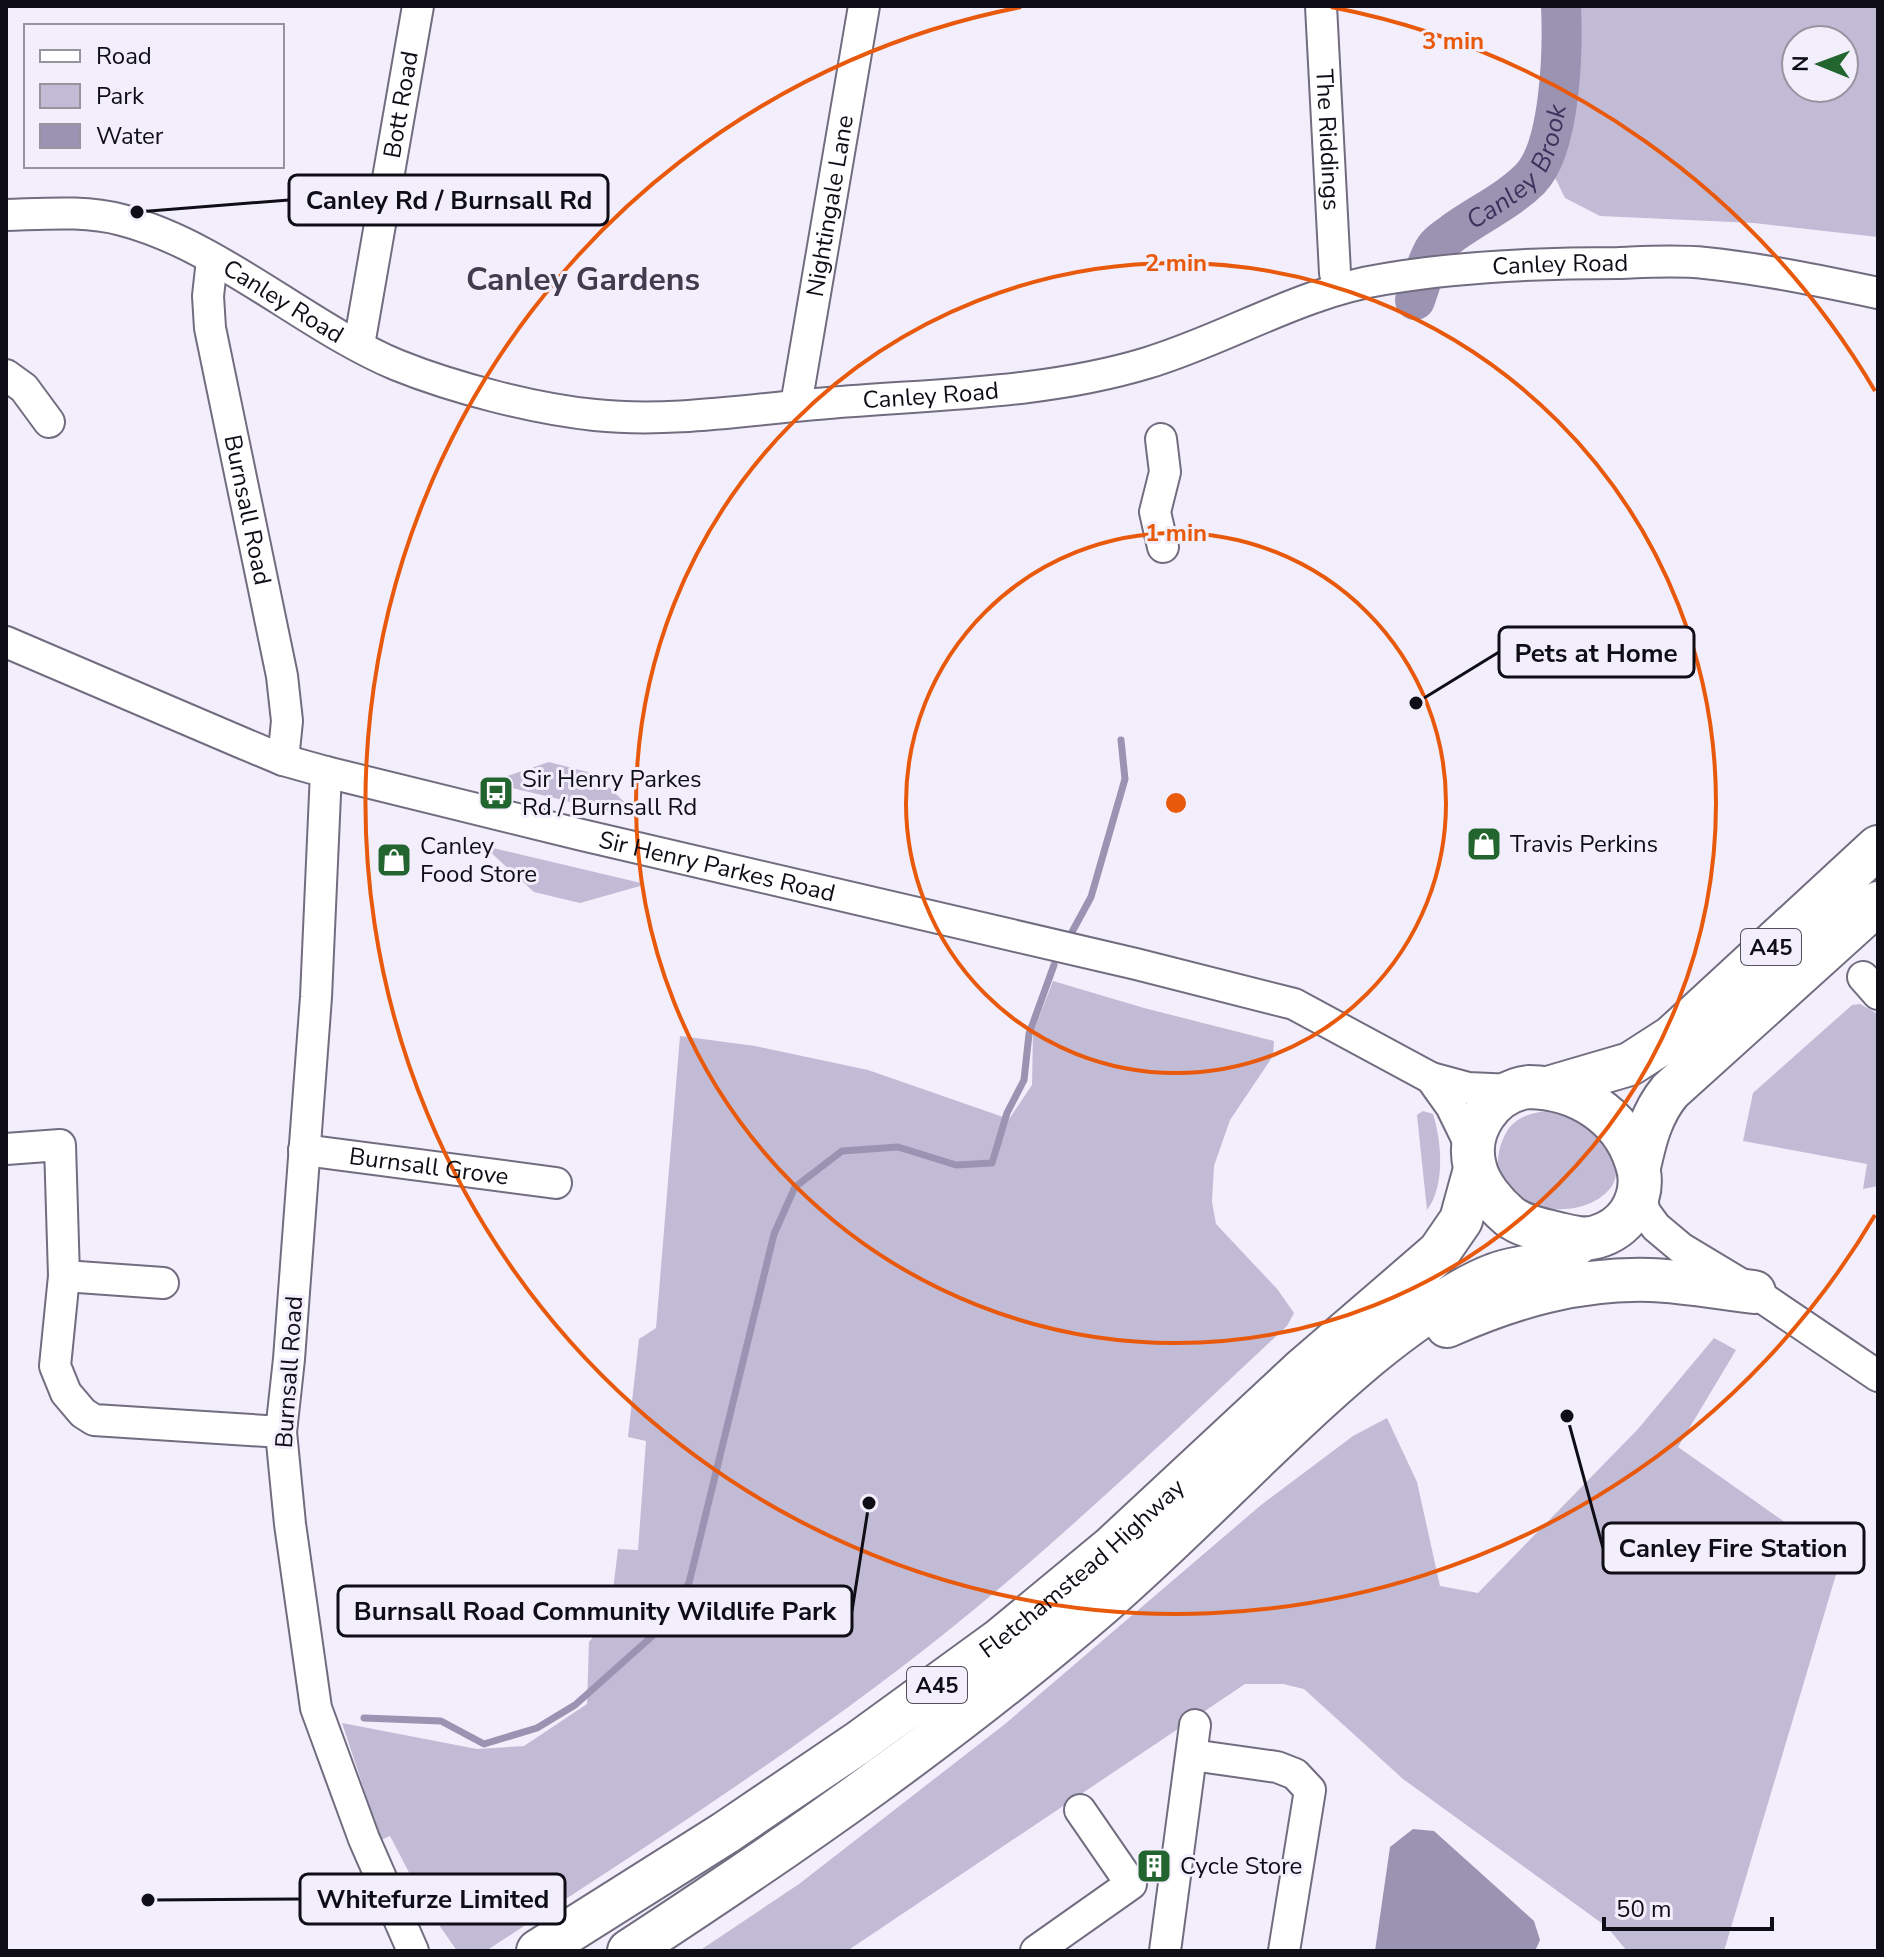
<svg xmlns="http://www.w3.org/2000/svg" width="1884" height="1957" viewBox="0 0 1884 1957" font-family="'Nunito Sans',sans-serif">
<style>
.green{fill:#c2bbd6;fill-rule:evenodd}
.water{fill:#9b93b2}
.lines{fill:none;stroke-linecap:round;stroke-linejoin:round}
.stream{stroke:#9b93b2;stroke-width:7}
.river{stroke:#9b93b2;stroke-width:40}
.minor-casing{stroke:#716c7f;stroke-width:34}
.highway-casing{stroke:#716c7f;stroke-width:46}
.minor{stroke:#fff;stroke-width:30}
.highway{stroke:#fff;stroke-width:42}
.ring{fill:none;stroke:#e8590c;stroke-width:4}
.labels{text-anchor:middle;stroke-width:6;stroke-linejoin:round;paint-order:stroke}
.shield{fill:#f2eefc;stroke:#53505a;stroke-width:2}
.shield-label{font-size:22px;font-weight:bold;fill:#0f0d15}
.street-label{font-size:24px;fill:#0f0d15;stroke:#f2eefc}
.poi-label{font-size:24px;fill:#0f0d15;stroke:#f2eefc;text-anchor:start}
.water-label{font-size:26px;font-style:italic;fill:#3f315d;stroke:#f2eefc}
.district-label{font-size:32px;font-weight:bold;fill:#413c4d;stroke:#f2eefc}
.centre{fill:#e8590c;stroke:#f2eefc;stroke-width:4}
.ring-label{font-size:24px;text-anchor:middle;font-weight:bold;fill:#e8590c;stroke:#f2eefc;stroke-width:6;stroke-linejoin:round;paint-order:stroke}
.leader{fill:none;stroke:#0f0d15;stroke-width:3}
.callout-dot{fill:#0f0d15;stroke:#f2eefc;stroke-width:3}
.callout{fill:#f2eefc;stroke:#0f0d15;stroke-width:3}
.callout-label{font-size:26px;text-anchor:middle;font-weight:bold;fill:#0f0d15}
</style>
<rect width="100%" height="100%" fill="#f2eefc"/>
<g class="green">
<path d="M1561,6h317v231l-124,-14 -154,-7 -35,-18 -20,-41 14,-67 4,-47zM1844,40v48h-48v-48z"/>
<path d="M549,762l46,12 44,42 -1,2 -147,-35 1,-2z"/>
<path d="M489,847l152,36v1l-1,2 -60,17 -46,-11 -46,-42z"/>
<path d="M1053,981l91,27 130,33 -1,15 -43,64 -16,46 -2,36 4,22 62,66 16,23 -7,13c-100,94 -200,189 -305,277 -155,129 -328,238 -496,348h-29l-29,-42 -38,-73 -9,4 -39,-117 135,26 47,-3 63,-42 2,-62 21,-27 8,-66 20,1 8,-109 -18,-4 11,-98 17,-11 24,-292 75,10 113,24 141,49 23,-34 1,-52z"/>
<path d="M1860,1004l18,10v172l-15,3 4,-25 -124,-23 10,-48 99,-88z"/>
<path d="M1423,1111l10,3c9,29 12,72 -6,96l-10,-95z"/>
<path d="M1548,1111l16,2 36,20 18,35c-2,6 -3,13 -6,18 -33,46 -138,20 -109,-47 8,-20 24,-26 45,-28z"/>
<path d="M1714,1338l22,12 -58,97 162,114 -116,390h-97l-20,-24 -204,-148 -99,-90 -21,-5h-38l-398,267h-148l100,-67 206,-160 256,-219 92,-69 34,-18 30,64 23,104 38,7 160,-164z"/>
</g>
<path class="water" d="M1413,1829l21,2 100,90 6,19 -5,11h-160l15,-104z"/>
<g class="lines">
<g class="stream">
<path d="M1072,932l19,-35 34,-118 -4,-39"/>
<path d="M364,1718l77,3 43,23 53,-16 38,-23 83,-74 31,-48 85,-349 21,-47 47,-36 56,-4 58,18 36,-2 15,-50 17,-33 5,-46 25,-69"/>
</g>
<path class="river" id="s1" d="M1415,300c6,-16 11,-38 20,-52 4,-6 13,-11 19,-16 25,-18 54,-31 76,-53 31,-32 33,-129 31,-173"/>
<defs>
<g id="minor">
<path id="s2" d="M1321,6l14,267"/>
<path id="s3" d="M6,215c38,-1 79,-5 116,5 97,25 184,107 275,145 57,23 138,44 198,50 78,8 156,-6 233,-12 106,-9 217,-9 319,-40 80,-24 153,-71 238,-84 77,-13 155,-16 233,-16 28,-1 59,-3 87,0 58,6 116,18 173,30"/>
<path id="s4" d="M212,260l-4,36 2,32 72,348 5,45 -4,39"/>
<path id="s5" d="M359,345l59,-339"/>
<path d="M6,375l18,13 25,34"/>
<path id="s6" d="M796,405l68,-399"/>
<path d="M1161,439l4,33 -10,40 8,35"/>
<path id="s7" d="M6,642l234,100 43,18 43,12 256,63 554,129 158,40 137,74 20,28 22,45"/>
<path d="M326,772l-10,225 -27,362 -8,73 9,92 26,184 48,131 49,112"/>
<path d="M1863,977l15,17"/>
<path d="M1431,1078l37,10 45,2"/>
<path d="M6,1149l54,-4 4,131 -9,90 11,27 17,20 11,7 187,12"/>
<path id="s8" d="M304,1150l252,33"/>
<path d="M1640,1194l5,18 11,15 25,21 73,44 124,84"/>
<path d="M64,1276l99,7"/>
<path d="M1192,1755l85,12 18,7 15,16 -26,161"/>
<path d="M1036,1951l95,-67 -51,-74"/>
<path d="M1165,1951l30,-226"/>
</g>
<g id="highway">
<path d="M1529,1087c49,1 92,28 107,74 7,19 4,36 -6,52 -8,12 -20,20 -34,24 -15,4 -27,-1 -41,-4 -16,-4 -33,-7 -46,-17 -14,-12 -30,-31 -34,-49 -10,-37 17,-76 54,-80z"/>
<path d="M1548,1088l82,-24 42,-27 206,-190"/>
<path d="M1639,1167c6,-27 12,-53 31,-76l208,-188"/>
<path d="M1447,1326c65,-29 131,-48 203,-46 34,1 70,8 104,12"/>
<path id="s9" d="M538,1951l187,-118 133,-90 143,-104 110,-91 189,-176 139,-120 22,-32 14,-51"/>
<path d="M629,1951c164,-107 325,-219 473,-347 91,-79 173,-169 266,-247 31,-26 88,-68 126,-82 19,-8 40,-7 58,-15 11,-4 21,-14 30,-20"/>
</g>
</defs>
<use href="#minor" class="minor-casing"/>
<use href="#highway" class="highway-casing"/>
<use href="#minor" class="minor"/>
<use href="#highway" class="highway"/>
</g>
<g class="ring">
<circle cx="1176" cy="803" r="270"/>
<circle cx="1176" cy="803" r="540"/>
<path d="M1875 1215A811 811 0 1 1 1021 7M1331 7A811 811 0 0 1 1875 391"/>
</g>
<defs>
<symbol id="bus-square" viewBox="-11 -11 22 22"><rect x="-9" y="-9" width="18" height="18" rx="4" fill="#23652f" stroke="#f2eefc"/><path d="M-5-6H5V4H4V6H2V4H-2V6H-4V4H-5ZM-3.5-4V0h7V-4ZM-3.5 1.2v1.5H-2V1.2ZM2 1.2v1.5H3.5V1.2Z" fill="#fff"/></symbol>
<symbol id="shop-square" viewBox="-11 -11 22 22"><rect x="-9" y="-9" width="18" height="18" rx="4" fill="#23652f" stroke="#f2eefc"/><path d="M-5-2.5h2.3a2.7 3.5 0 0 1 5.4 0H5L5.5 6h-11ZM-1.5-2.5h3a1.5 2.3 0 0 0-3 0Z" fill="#fff"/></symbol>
<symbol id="building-square" viewBox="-11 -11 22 22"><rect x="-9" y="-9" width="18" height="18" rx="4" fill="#23652f" stroke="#f2eefc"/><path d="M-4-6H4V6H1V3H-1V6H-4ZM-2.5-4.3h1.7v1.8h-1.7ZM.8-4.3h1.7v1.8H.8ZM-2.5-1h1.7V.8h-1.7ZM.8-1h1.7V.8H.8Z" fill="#fff"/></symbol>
</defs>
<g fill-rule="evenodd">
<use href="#bus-square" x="476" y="773" width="40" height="40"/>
<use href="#shop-square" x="1464" y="824" width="40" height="40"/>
<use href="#shop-square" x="374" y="840" width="40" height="40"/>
<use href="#building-square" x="1134" y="1846" width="40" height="40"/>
</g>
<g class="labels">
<g class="shield">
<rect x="1741" y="929" width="60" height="36" rx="6"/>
<rect x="907" y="1667" width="60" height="36" rx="6"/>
</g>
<g class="shield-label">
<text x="1771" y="955">A45</text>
<text x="937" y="1693">A45</text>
</g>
<g class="street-label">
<text dy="8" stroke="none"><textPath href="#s5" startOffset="244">Bott Road</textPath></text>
<text dy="8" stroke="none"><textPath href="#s2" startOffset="134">The Riddings</textPath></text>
<text dy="8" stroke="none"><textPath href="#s6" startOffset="202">Nightingale Lane</textPath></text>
<text dy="8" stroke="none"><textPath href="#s3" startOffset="1618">Canley Road</textPath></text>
<text dy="8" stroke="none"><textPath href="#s3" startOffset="298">Canley Road</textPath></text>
<text dy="8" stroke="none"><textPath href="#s3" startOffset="970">Canley Road</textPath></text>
<text dy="8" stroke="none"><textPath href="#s4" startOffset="254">Burnsall Road</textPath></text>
<text dy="8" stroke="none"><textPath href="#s7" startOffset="748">Sir Henry Parkes Road</textPath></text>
<text dy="8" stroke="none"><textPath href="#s8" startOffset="126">Burnsall Grove</textPath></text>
<text transform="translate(289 1372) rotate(-86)" y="8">Burnsall Road</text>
<text dy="8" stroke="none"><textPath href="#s9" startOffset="666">Fletchamstead Highway</textPath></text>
</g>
<g class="poi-label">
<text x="522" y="787">Sir Henry Parkes<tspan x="522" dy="28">Rd / Burnsall Rd</tspan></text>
<text x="1510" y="852">Travis Perkins</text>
<text x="420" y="854">Canley<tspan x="420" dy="28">Food Store</tspan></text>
<text x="1180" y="1874">Cycle Store</text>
</g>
<g class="water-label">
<text dy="9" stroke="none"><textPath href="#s1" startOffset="176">Canley Brook</textPath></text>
</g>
<g class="district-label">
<text x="583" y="290">Canley Gardens</text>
</g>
</g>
<circle cx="1176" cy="803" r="12" class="centre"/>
<g class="ring-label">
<text x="1453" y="49">3 min</text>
<text x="1176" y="271">2 min</text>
<text x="1176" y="541">1 min</text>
</g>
<path class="leader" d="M137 212L289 200M1416 703L1499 652M1567 1416L1603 1548M869 1503L852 1611M148 1900L300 1899"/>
<g class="callout-dot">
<circle cx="137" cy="212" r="8"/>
<circle cx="1416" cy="703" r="8"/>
<circle cx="1567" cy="1416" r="8"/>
<circle cx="869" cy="1503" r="8"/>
<circle cx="148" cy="1900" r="8"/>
</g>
<g class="callout">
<rect x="289" y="175" width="319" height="50" rx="8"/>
<rect x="1499" y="627" width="195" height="50" rx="8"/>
<rect x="1603" y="1523" width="261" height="50" rx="8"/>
<rect x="338" y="1586" width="514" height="50" rx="8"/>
<rect x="300" y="1874" width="265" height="50" rx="8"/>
</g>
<g class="callout-label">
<text x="449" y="209">Canley Rd / Burnsall Rd</text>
<text x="1596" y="662">Pets at Home</text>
<text x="1733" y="1557">Canley Fire Station</text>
<text x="595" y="1620">Burnsall Road Community Wildlife Park</text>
<text x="433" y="1908">Whitefurze Limited</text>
</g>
<rect width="1884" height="1957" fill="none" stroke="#0f0d15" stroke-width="16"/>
<rect x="24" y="24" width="260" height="144" fill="#f2eefc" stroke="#9794a0" stroke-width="2"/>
<rect x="40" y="50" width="40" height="12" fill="#ffffff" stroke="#9794a0" stroke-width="2"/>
<text x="96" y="64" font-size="24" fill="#0f0d15">Road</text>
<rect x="40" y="84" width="40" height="24" fill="#c2bbd6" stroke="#9794a0" stroke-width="2"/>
<text x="96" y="104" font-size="24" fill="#0f0d15">Park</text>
<rect x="40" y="124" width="40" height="24" fill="#9b93b2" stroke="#9794a0" stroke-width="2"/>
<text x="96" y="144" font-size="24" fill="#0f0d15">Water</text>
<g transform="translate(1820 64) rotate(271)"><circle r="38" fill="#f2eefc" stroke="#9794a0" stroke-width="2"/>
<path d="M0-6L14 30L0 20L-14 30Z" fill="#23652f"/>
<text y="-12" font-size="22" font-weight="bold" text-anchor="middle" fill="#0f0d15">N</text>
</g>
<path d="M1604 1917v12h168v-12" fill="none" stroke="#0f0d15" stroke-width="4"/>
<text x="1616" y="1917" font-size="24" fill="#0f0d15" stroke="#f2eefc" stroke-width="6" paint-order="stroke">50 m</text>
</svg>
